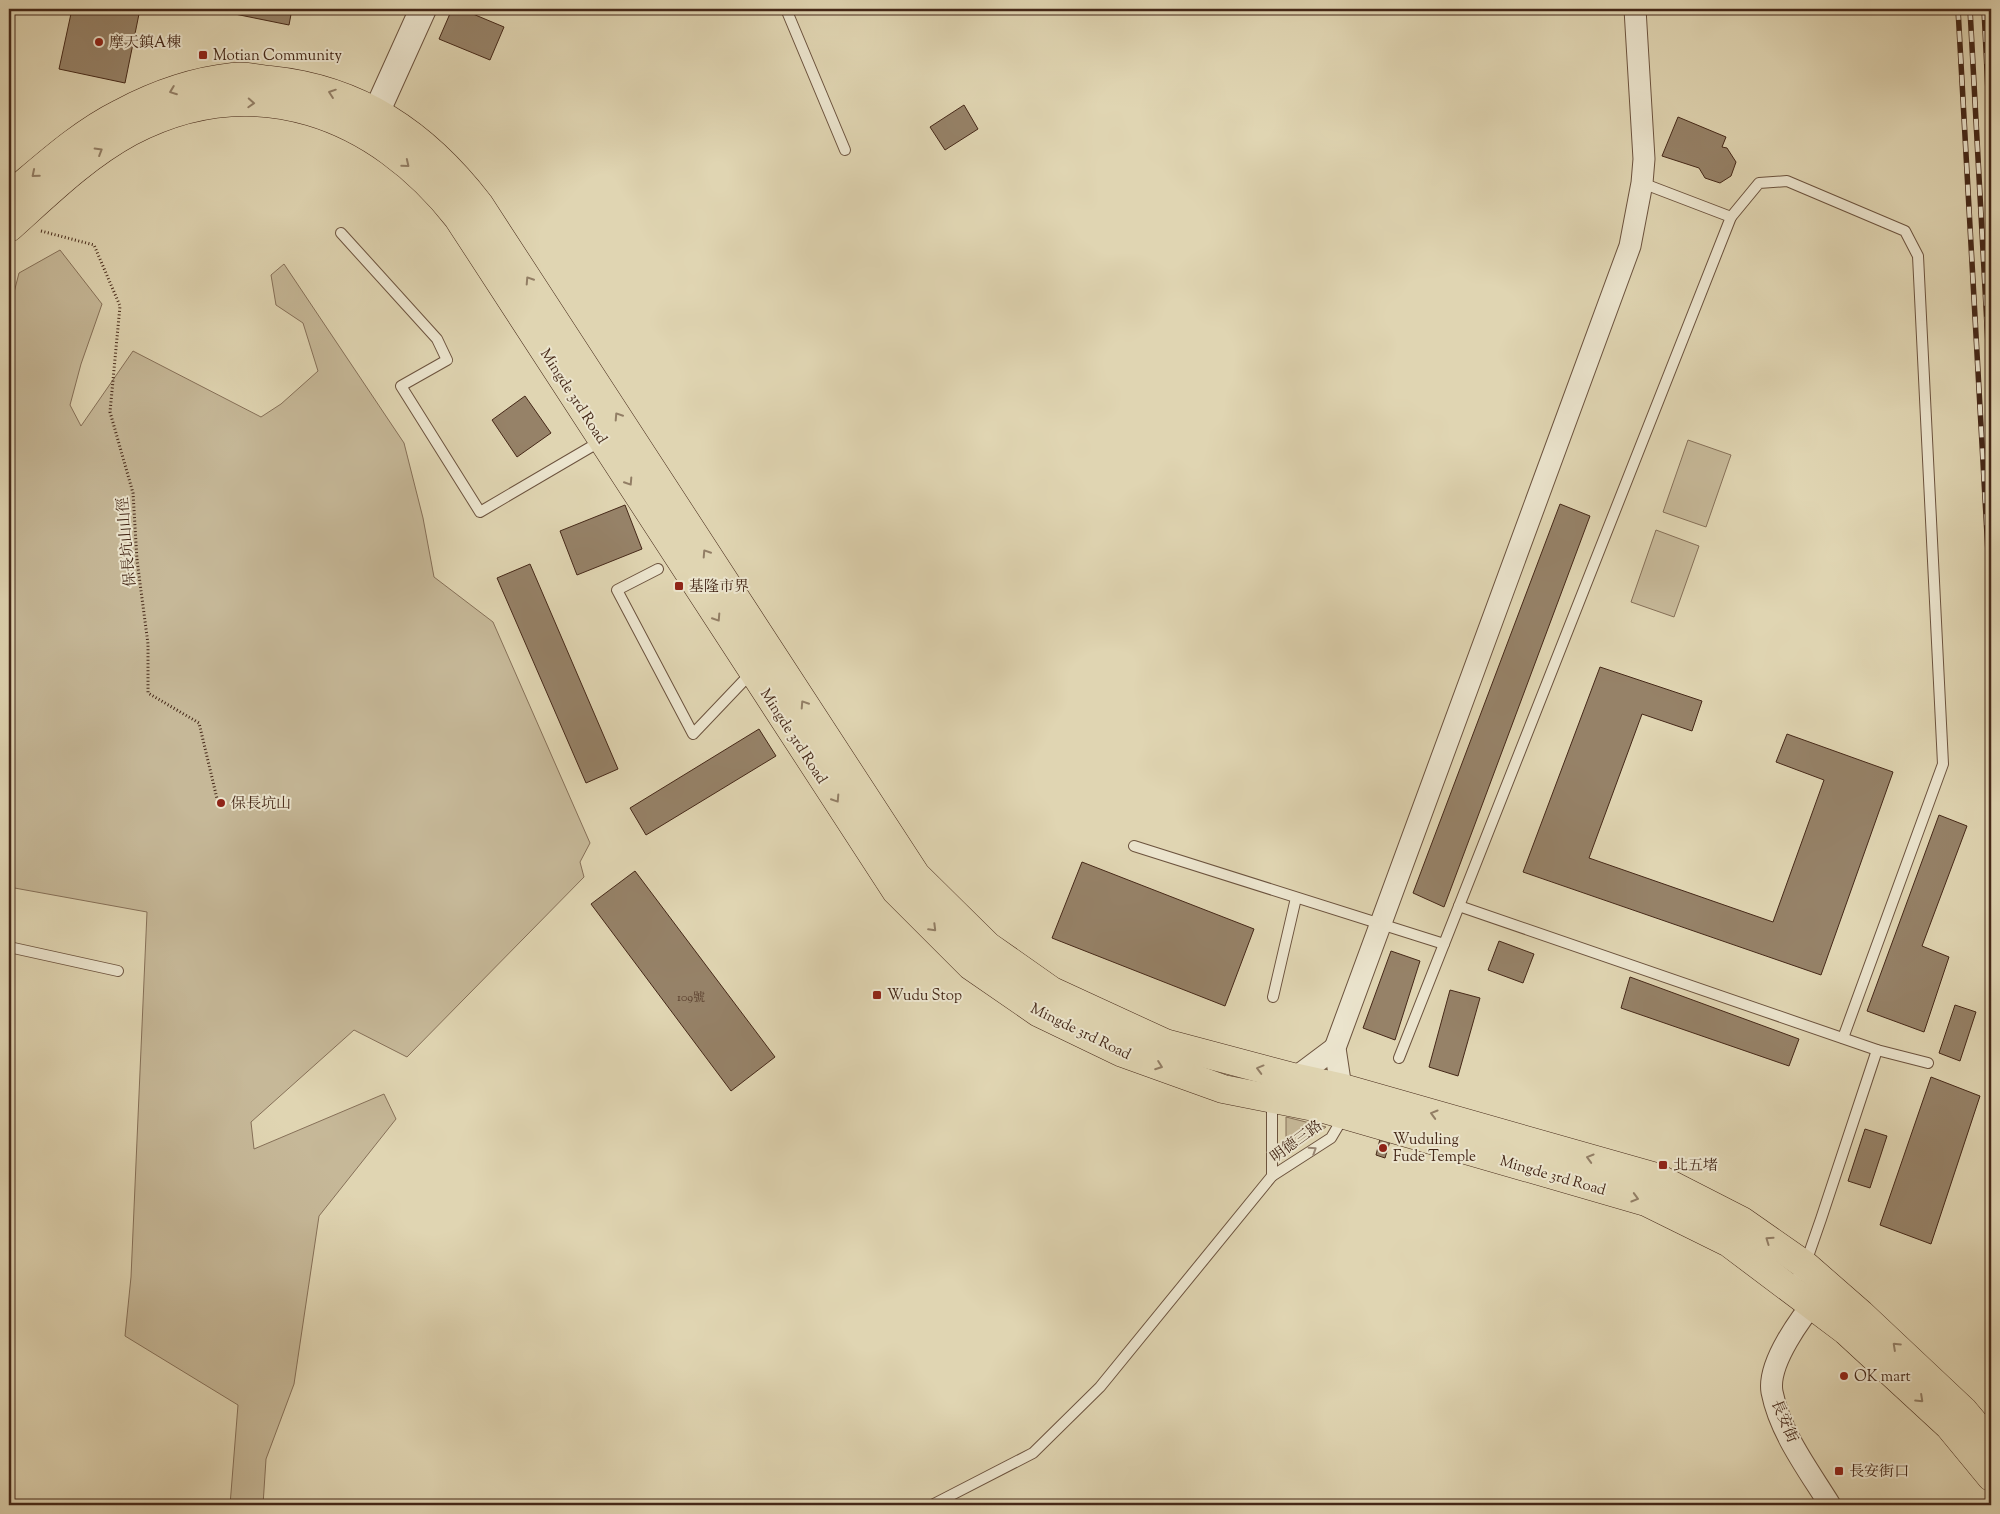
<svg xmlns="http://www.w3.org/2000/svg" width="2000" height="1514" viewBox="0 0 2000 1514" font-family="'Sorts Mill Goudy','Noto Serif TC',serif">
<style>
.green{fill:#c6b898;stroke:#867058}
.building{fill:#968268;stroke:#452818}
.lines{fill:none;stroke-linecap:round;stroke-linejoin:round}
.service-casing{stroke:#6c533e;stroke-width:12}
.minor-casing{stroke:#6c533e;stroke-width:23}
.tertiary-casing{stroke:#6c533e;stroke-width:28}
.primary-casing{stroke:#452818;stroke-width:29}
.path{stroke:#452818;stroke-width:3;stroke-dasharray:1 2.5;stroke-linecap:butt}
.service{stroke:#ebe4cd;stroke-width:10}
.minor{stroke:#ebe4cd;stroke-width:21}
.tertiary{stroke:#ebe4cd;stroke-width:26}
.primary{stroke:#e0d5b2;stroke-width:28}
.rail-casing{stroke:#452818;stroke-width:5.5}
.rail{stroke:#ebe4cd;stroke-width:4;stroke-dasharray:11;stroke-linecap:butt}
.oneway{stroke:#927e65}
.oneway2{stroke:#988672}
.poi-dot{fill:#8f2418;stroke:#ebe4cd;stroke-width:2}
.labels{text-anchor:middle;stroke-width:4;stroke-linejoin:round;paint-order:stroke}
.number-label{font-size:12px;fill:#593e2c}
.poi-label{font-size:15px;fill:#452818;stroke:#ebe4cd;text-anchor:start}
.street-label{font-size:15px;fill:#452818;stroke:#ebe4cd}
</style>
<rect width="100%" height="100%" fill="#e0d5b2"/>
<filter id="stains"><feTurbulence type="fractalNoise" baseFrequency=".004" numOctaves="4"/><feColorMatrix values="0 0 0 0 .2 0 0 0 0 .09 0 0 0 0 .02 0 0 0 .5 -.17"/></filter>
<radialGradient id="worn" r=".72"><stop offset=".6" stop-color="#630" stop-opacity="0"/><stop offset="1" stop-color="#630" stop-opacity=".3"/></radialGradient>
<g class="green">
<path d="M60,250l42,54 -21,60 -11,41 11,21 52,-75 128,66 20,-13 37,-33 -15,-48 -27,-18 -5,-30 13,-11 120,179 19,75 11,59 59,45 97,221 -10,19 4,15 -177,180 -53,-27 -103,92 3,27 130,-55 12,25 -77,97 -25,168 -28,75 -3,46h-33l8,-100 -113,-69 6,-59 16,-365 -138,-25v-575l10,-39z"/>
<path d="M1688,440l43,15 -25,72 -43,-15z"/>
<path d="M1656,530l43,16 -25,71 -43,-15z"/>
<path d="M1286,1117l40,10 -40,28z"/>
</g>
<g class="building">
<path d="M72,9h41l26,5 -14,69 -66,-14z"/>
<path d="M225,9h67l-3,16 -64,-13z"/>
<path d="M452,9h9l43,18 -14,33 -51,-21z"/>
<path d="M964,105l14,24 -33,21 -15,-23z"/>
<path d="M1678,117l48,20 -4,10 5,1 9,14 -5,14 -11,7 -15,-5 -6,-10 -37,-12z"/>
<path d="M525,396l26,37 -34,24 -25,-37z"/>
<path d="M1560,504l30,12 -146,391 -31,-14z"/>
<path d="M625,505l17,44 -65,26 -17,-44z"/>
<path d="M530,564l88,205 -32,14 -89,-205z"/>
<path d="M1600,667l102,34 -10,30 -50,-17 -53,144 184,64 51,-142 -48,-18 11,-28 106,38 -72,203 -298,-103z"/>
<path d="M759,729l17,27 -130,79 -16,-27z"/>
<path d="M1939,815l28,11 -45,120 27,11 -25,75 -57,-21z"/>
<path d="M1082,862l172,67 -29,77 -173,-68z"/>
<path d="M635,871l140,186 -44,34 -140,-187z"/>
<path d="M1499,941l35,13 -11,29 -35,-13z"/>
<path d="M1391,951l29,10 -25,79 -32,-12z"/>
<path d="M1630,977l169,62 -10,27 -168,-58z"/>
<path d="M1450,990l30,8 -22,78 -29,-9z"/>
<path d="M1955,1005l21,7 -16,49 -21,-8z"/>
<path d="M1931,1077l49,19 -49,148 -51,-19z"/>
<path d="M1865,1129l22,7 -17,52 -22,-7z"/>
<path d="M1380,1139l10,2 -5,17 -9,-3z"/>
</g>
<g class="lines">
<defs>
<g id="service">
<path d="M786,9l59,141"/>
<path d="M1731,217l28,-34 28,-2 118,50 13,25 25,508 -100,274"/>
<path d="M341,233l96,106 10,21 -46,26 79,126 121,-71"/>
<path d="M658,569l-41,21 76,144 59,-62"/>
<path d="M1134,846l310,98"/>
<path d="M1459,906l418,144 51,13"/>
<path d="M9,947l109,24"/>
<path d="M1273,997l23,-99"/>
<path d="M1399,1058l332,-841 -89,-34"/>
<path d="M1272,1176v-75"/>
<path d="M1791,1288l14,-23 16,-46 56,-169"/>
<path d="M932,1505l101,-52 67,-66 172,-211 59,-38 13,-22"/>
</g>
<g id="minor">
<path d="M1287,1084l48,-36"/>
<path d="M1343,1101l-8,-53 295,-802 12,-63 2,-24 -9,-150"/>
<path d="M1820,1295c-18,21 -53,68 -48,97 8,41 37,79 58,113"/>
</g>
<path id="tertiary" d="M367,133l56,-124"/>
<g id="primary">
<path d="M9,196c36,-30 70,-62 112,-83 34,-18 74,-32 112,-36 11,-2 26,2 37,3 90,9 155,54 209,124l437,671 72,71 64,45 113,52 128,34 50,11 313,89 86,44 63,44 56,49 103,97 27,32"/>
<path d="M9,228c38,-34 75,-71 121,-96 124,-65 247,-18 328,86l438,673 75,75 68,47 81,39 103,37 101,20 322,93 83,41 117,88 103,95 42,51"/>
</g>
</defs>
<use href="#service" class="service-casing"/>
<use href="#minor" class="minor-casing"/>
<use href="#tertiary" class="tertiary-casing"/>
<use href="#primary" class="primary-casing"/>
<path class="path" d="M41,231l53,14 26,61 -10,106 23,81 4,67 11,84v49l51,30 20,84"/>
<use href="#service" class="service"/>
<use href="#minor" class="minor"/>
<use href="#tertiary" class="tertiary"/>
<use href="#primary" class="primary"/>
<defs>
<g id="rail">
<path d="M1958,9l33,598"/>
<path d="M1970,9l21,391"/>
<path d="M1984,9l7,144"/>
</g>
</defs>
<use href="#rail" class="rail-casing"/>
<use href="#rail" class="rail"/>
</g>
<defs><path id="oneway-chevron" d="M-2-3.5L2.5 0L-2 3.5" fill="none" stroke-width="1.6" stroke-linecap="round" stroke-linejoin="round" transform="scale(1.25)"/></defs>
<g class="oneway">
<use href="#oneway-chevron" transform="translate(173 91) rotate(159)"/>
<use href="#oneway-chevron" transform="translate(332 93) rotate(-161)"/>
<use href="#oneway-chevron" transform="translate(251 103) rotate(3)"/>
<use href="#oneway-chevron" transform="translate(99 151) rotate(-31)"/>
<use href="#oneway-chevron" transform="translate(406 164) rotate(39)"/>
<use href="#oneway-chevron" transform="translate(35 174) rotate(140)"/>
<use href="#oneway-chevron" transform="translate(529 280) rotate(-123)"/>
<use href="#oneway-chevron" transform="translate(618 416) rotate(-123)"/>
<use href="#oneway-chevron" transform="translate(629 482) rotate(57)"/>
<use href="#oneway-chevron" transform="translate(706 553) rotate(-123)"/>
<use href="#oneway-chevron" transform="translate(717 618) rotate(57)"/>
<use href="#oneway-chevron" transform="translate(804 704) rotate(-123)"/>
<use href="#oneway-chevron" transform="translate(836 799) rotate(57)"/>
<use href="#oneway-chevron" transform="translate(933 928) rotate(45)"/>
<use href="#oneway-chevron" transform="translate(1159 1066) rotate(20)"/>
<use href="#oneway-chevron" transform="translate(1260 1069) rotate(-165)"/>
<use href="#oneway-chevron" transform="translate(1434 1114) rotate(-164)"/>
<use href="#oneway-chevron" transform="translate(1590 1158) rotate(-164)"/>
<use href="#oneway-chevron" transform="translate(1635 1198) rotate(16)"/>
<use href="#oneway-chevron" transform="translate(1769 1240) rotate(-145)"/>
<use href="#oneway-chevron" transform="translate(1896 1346) rotate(-137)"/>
<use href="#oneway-chevron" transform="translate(1920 1399) rotate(43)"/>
</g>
<use class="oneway2" href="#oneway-chevron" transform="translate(1313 1150) rotate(-33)"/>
<g class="poi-dot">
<circle cx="99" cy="42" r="5"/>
<rect x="198" y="50" width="10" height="10" rx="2.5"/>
<rect x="674" y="581" width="10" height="10" rx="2.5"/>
<circle cx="221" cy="803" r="5"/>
<rect x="872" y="990" width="10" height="10" rx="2.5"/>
<circle cx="1383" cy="1148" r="5"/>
<rect x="1658" y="1160" width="10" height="10" rx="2.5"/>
<circle cx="1844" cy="1376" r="5"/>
<rect x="1834" y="1466" width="10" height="10" rx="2.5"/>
</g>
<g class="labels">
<g class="number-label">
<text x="691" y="1001">109號</text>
</g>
<g class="poi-label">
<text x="109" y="47">摩天鎮A棟</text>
<text x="213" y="60">Motian Community</text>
<text x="689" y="591">基隆市界</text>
<text x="231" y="808">保長坑山</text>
<text x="887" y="1000">Wudu Stop</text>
<text x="1393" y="1144">Wuduling<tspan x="1393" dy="17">Fude Temple</tspan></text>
<text x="1673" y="1170">北五堵</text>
<text x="1854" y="1381">OK mart</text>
<text x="1849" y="1476">長安街口</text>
</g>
<g class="street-label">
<text transform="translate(574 396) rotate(57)" y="5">Mingde 3rd Road</text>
<text transform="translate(126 542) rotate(-95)" y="5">保長坑山山徑</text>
<text transform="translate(794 736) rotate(57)" y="5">Mingde 3rd Road</text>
<text transform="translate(1081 1031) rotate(26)" y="5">Mingde 3rd Road</text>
<text transform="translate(1296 1141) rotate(-36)" y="5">明德三路</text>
<text transform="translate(1553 1175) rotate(16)" y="5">Mingde 3rd Road</text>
<text transform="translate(1785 1421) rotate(67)" y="5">長安街</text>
</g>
</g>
<rect width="2000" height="1514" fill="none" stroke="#e0d5b2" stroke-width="30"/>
<rect x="10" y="10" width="1980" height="1494" fill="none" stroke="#452818" stroke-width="2.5"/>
<rect x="15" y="15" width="1970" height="1484" fill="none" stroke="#452818"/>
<rect width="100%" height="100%" filter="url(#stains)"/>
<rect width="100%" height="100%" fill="url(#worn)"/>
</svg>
